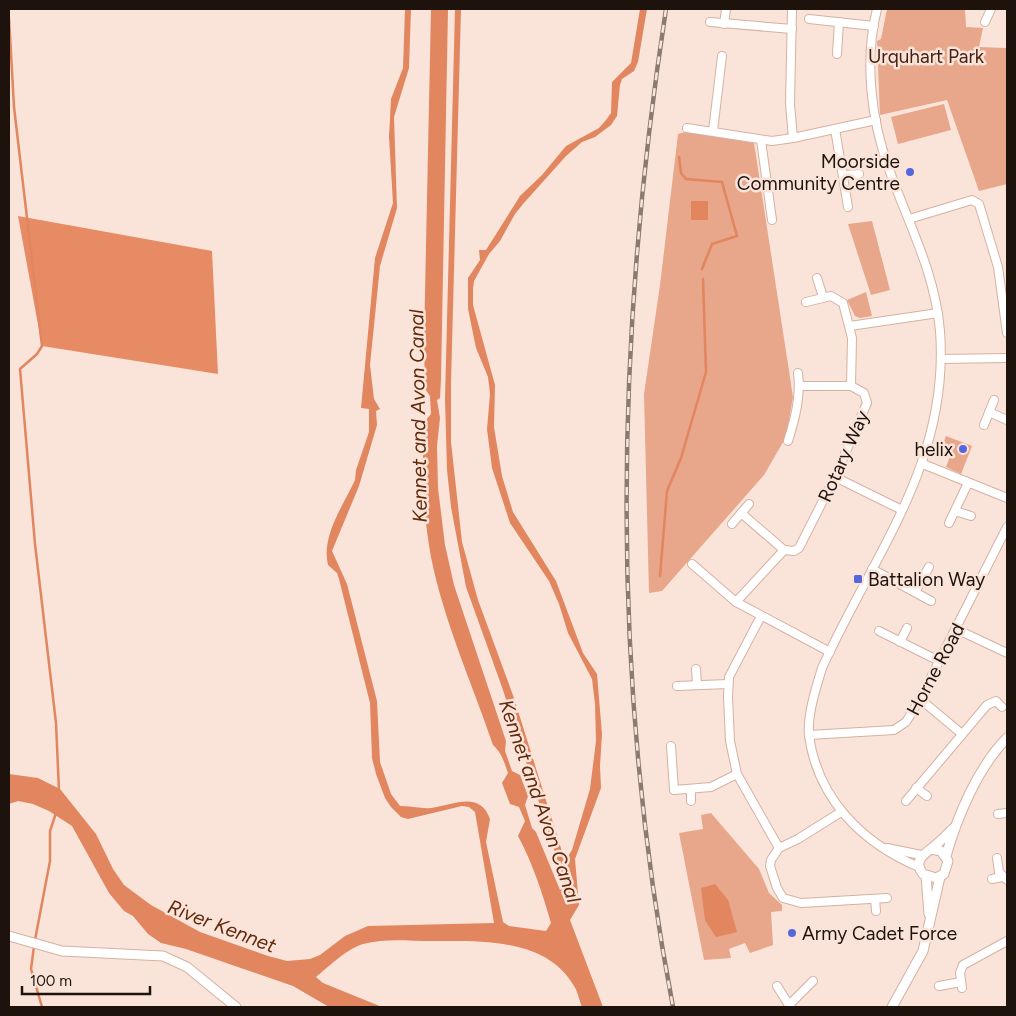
<svg xmlns="http://www.w3.org/2000/svg" width="1016" height="1016" viewBox="0 0 1016 1016" font-family="Figtree,sans-serif">
<style>
.green{fill:#e8a68a}
.forest{fill:#e68b63}
.water{fill:#e1865e}
.lines{fill:none;stroke-linecap:round;stroke-linejoin:round}
.stream{stroke:#e1865e;stroke-width:2.5}
.minor-casing{stroke:#d5b1a2;stroke-width:10}
.tertiary-casing{stroke:#d5b1a2;stroke-width:11}
.minor{stroke:#fff;stroke-width:8}
.tertiary{stroke:#fff;stroke-width:9}
.rail-casing{stroke:#8b7a72;stroke-width:4.5}
.rail{stroke:#fae4da;stroke-width:2.5;stroke-dasharray:8;stroke-linecap:butt}
.poi-dot{fill:#5666dd;stroke:#fae4da;stroke-width:2}
.labels{text-anchor:middle;stroke-width:5;stroke-linejoin:round;paint-order:stroke}
.park-label{font-size:19px;fill:#462111;stroke:#fae4da}
.poi-label{font-size:19px;fill:#1e120c;stroke:#fae4da;text-anchor:end}
.street-label{font-size:19px;fill:#1e120c;stroke:#fae4da}
.water-label{font-size:20px;font-style:italic;fill:#62290b;stroke:#fae4da}
</style>
<rect width="100%" height="100%" fill="#fae4da"/>
<g class="green">
<path d="M887,9h78l1,18 17,1 -4,19 28,1v136l-28,7 -32,-91 -67,15 -3,-74 4,-2z"/>
<path d="M944,104l7,26 -53,14 -7,-27z"/>
<path d="M685,132l69,11 39,254 -7,40 -22,38 -102,116 -13,2 -5,-199 16,-109 18,-151z"/>
<path d="M872,221l18,69 -19,5 -23,-71z"/>
<path d="M866,292l6,24 -12,2 -5,-2 -8,-16z"/>
<path d="M946,436l26,10 -11,28 -15,-7 6,-16 -10,-4z"/>
<path d="M711,813l48,56 10,24 13,12v6l-11,1 2,33 -23,8 -5,-10 -16,6 2,9 -27,2 -25,-127 24,-4 -2,-14z"/>
</g>
<path class="forest" d="M18,216l194,35 6,123 -176,-28z"/>
<g class="water">
<path d="M405,9h6l-2,59 -15,49 3,91 -17,58 -10,99 4,34 6,10 -4,2 1,14 -18,61 -27,65 15,33 30,117 3,61 11,32 9,12c10,0 22,3 31,2 22,-3 49,-18 59,11l-4,23 17,80 6,4 37,5 5,-8c-9,-31 -18,-59 -33,-87l7,-15 -6,-14 -9,-3 -8,-21 6,-10c-4,-11 -6,-20 -15,-28 -21,-62 -49,-123 -62,-188 -6,-33 -9,-68 -8,-102l3,-8 -1,-26 6,-7 -1,-18 -5,-7 -1,-48 7,-332h17l-7,370 -1,19 -3,2 3,18 -3,28 1,42 7,57 9,40 52,156 -1,10 7,20 8,4 8,21 -3,9 7,23 4,4 24,58 5,-3v-3l-62,-194 -37,-103 -15,-80 -4,-37 -2,-71 10,-390h6l-10,374v59l11,100 16,58 36,98 51,163 7,-11 18,-61 6,-48 -1,-37 -3,-25 -24,-46 -9,-29 -10,-23 -39,-58 -18,-55 -5,-39 3,-35 -2,-17 -12,-29 -8,-39v-31l12,-18 -1,-10h7l34,-54 22,-21 24,-29 33,-18 7,-8 5,-7 1,-31 19,-19 9,-54h7l-9,53 -4,9 -12,8 -2,6 -3,31 -6,9 -16,12 -13,5 -16,14 -43,48 -8,10 -15,27 -11,13 -15,27 -1,8v16l22,80 -1,42 8,49 11,36 43,69 27,72 14,21 5,60 -2,32 1,22 -26,71 4,46 -9,15 33,87h-21c-3,-7 -4,-15 -8,-21 -28,-49 -95,-45 -143,-45 -23,0 -45,-3 -68,3 -15,4 -35,23 -47,33l7,6 59,24h-53l-36,-21 -107,-37 -25,-6 -13,-9 -15,-18 -9,-5 -15,-18 -37,-67 -23,-15 -16,-7 -15,-3 -9,3v-30l29,4 22,11 36,45 17,35 11,16 27,20 49,27 68,24 19,5 23,-2 10,-4 25,-19 23,-10 126,-3 -19,-111 -6,-5 -7,-1 -54,13 -7,-2 -10,-10 -6,-9 -9,-24 -4,-16 -2,-55 -31,-124 -2,-6 -9,-8c-7,-29 15,-59 27,-85l1,-10 13,-38v-23l-8,-1 14,-150 18,-55 -4,-66 2,-38 12,-31z"/>
<rect x="691" y="201" width="17" height="19"/>
<path d="M715,884l13,16 9,32 -21,5 -11,-17 -4,-32z"/>
</g>
<g class="lines">
<g class="stream">
<path d="M9,18l5,89 28,239 -5,8 -17,15 15,175 21,179 3,68"/>
<path d="M679,157l2,16 5,6 36,3 15,54 -25,8 -10,25"/>
<path d="M660,576l7,-85 14,-33 25,-86 -3,-93"/>
<path d="M35,940l15,-79v-30l6,-18"/>
<path d="M34,946l-3,23 11,38"/>
</g>
<defs>
<g id="minor">
<path d="M792,9l-2,95 3,34"/>
<path d="M877,9c-13,51 -6,111 12,160 19,54 46,103 51,162 10,132 -67,224 -118,337 -6,20 -15,47 -13,68 9,63 53,107 110,131"/>
<path d="M809,19l65,7"/>
<path d="M710,22l82,7"/>
<path d="M985,22l6,-13"/>
<path d="M724,24l2,-15"/>
<path d="M837,54l2,-32"/>
<path d="M687,128l85,13 21,-3 83,-18"/>
<path d="M835,129l13,78"/>
<path d="M713,131l9,-75"/>
<path d="M761,140l11,80"/>
<path d="M844,175l15,-1"/>
<path d="M909,219l63,-19 7,4 19,63 9,66"/>
<path d="M817,278l6,19"/>
<path d="M850,326l88,-13"/>
<path d="M941,359l66,-1"/>
<path d="M799,386h52"/>
<path d="M989,412l18,8"/>
<path d="M984,425l10,-25"/>
<path d="M788,441c7,-22 13,-45 10,-68"/>
<path d="M923,464l84,34"/>
<path d="M835,477l67,33"/>
<path d="M955,511l16,5"/>
<path d="M741,513l43,37"/>
<path d="M949,523l19,-40"/>
<path d="M732,524l17,-20"/>
<path d="M692,564l44,38 94,50"/>
<path d="M872,569l59,32"/>
<path d="M915,592l14,-25"/>
<path d="M736,602l48,-52 10,1 5,-3 36,-71 32,-74 -3,-10 -13,-7 1,-48 -9,-35 -12,-7 -25,6"/>
<path d="M761,616l-32,61 -1,20 2,44 7,33 42,74"/>
<path d="M956,629l51,24"/>
<path d="M879,631l60,30"/>
<path d="M900,642l7,-14"/>
<path d="M696,669l1,16"/>
<path d="M677,686l51,-2"/>
<path d="M920,699l42,35"/>
<path d="M809,735l85,-5 12,-8 14,-23 87,-172"/>
<path d="M671,746l3,44 37,-3 26,-13"/>
<path d="M916,788l11,8"/>
<path d="M691,789v12"/>
<path d="M906,801l81,-96 9,-4 6,6"/>
<path d="M841,812l-43,27 -19,9 -8,12 -1,6 7,22 6,10 18,5 86,-5"/>
<path d="M998,814l9,-1"/>
<path d="M887,848l34,7"/>
<path d="M997,858l2,14 8,8"/>
<path d="M992,879l11,-2"/>
<path d="M875,899l1,12"/>
<path d="M777,986l12,19"/>
<path d="M939,986l22,-4"/>
<path d="M962,988l-2,-15 3,-8 44,-24"/>
<path d="M791,1007l-2,-2 24,-24"/>
</g>
<g id="tertiary">
<path d="M931,849l10,2 7,10 -4,13 -8,4 -13,-4c-10,-13 0,-19 9,-26 8,-6 15,-14 22,-20"/>
<path d="M946,856c11,-39 32,-89 61,-118"/>
<path d="M926,876l3,38"/>
<path d="M9,936l53,15 101,5 24,11 49,40"/>
<path d="M892,1007l31,-56 17,-74"/>
</g>
</defs>
<use href="#minor" class="minor-casing"/>
<use href="#tertiary" class="tertiary-casing"/>
<use href="#minor" class="minor"/>
<use href="#tertiary" class="tertiary"/>
<defs>
<path id="rail" d="M666,9c-51,330 -56,669 7,998"/>
</defs>
<use href="#rail" class="rail-casing"/>
<use href="#rail" class="rail"/>
</g>
<g class="poi-dot">
<circle cx="910" cy="172" r="5"/>
<circle cx="963" cy="449" r="5"/>
<rect x="853" y="574" width="10" height="10" rx="2.5"/>
<circle cx="792" cy="933" r="5"/>
</g>
<g class="labels">
<g class="park-label">
<text x="926" y="63">Urquhart Park</text>
</g>
<g class="poi-label">
<text x="900" y="168">Moorside<tspan x="900" dy="22">Community Centre</tspan></text>
<text x="953" y="456">helix</text>
<text x="868" y="586" text-anchor="start">Battalion Way</text>
<text x="802" y="940" text-anchor="start">Army Cadet Force</text>
</g>
<g class="street-label">
<text transform="translate(843 456) rotate(-66)" y="7">Rotary Way</text>
<text transform="translate(935 669) rotate(-62)" y="7">Horne Road</text>
</g>
<g class="water-label">
<text transform="translate(418 416) rotate(-91)" y="7">Kennet and Avon Canal</text>
<text transform="translate(540 801) rotate(71)" y="7">Kennet and Avon Canal</text>
<text transform="translate(222 926) rotate(21)" y="7">River Kennet</text>
</g>
</g>
<rect width="1016" height="1016" fill="none" stroke="#1e120c" stroke-width="20"/>
<path d="M22 986v8h128v-8" fill="none" stroke="#1e120c" stroke-width="2.5"/>
<text x="30" y="986" font-size="15" fill="#1e120c" stroke="#fae4da" stroke-width="4" paint-order="stroke">100 m</text>
</svg>
